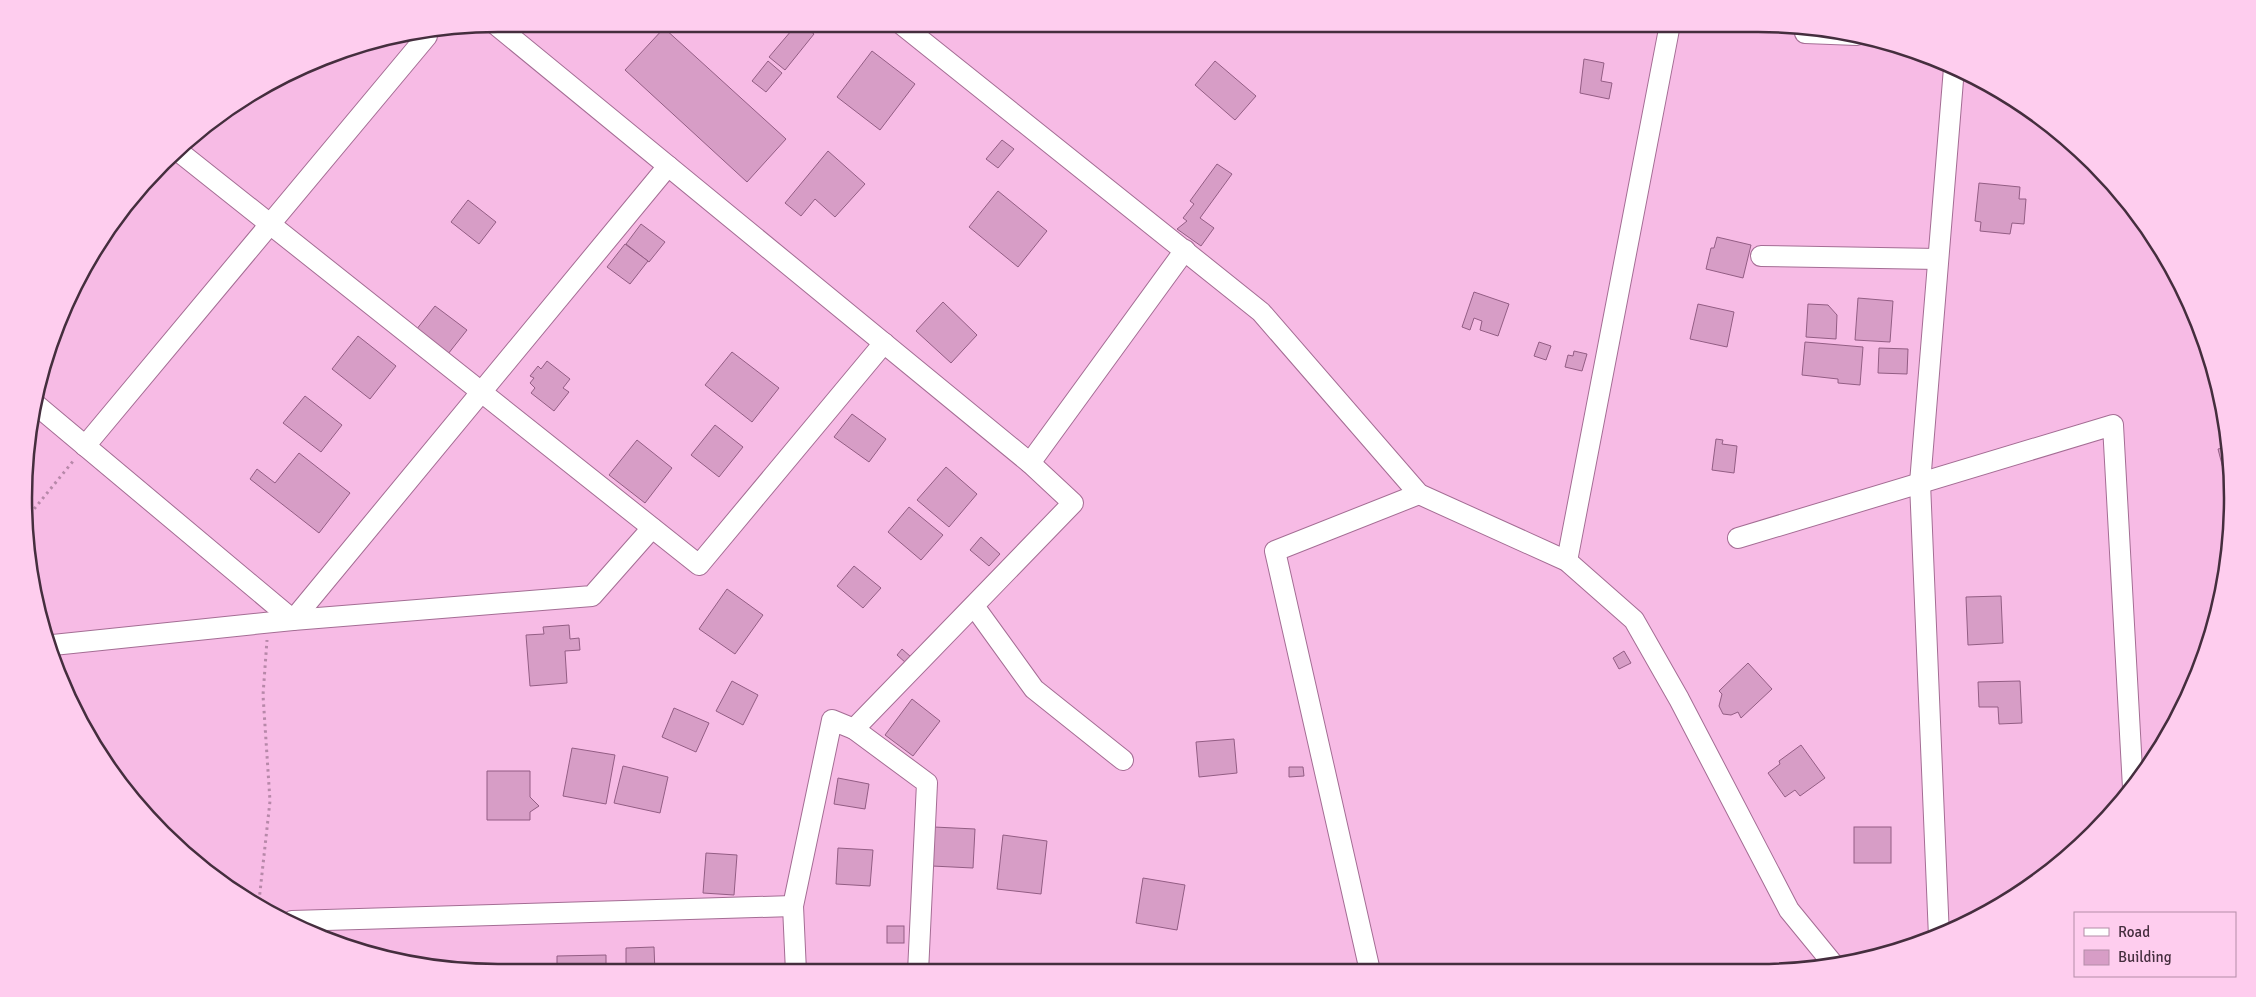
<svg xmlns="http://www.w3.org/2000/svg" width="2256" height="997" viewBox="0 0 2256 997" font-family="Signika,sans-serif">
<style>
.building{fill:#d79dc6;stroke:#935d84}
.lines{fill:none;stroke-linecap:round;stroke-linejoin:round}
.minor-casing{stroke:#a46d94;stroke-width:22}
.path{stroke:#b788a9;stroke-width:3;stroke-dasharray:2.5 4;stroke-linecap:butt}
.minor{stroke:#fff;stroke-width:20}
.rim{fill:none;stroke:#452e3e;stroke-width:2.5}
</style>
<rect width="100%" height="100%" fill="#f7bbe5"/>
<g class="building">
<path d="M797,24h4l13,10 -29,36 -16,-13z"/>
<path d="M664,28l122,111 -39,43 -122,-112z"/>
<path d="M872,51l43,33 -35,46 -43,-33z"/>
<path d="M1584,59l20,4 -3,18 11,2 -3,16 -29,-6z"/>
<path d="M768,61l14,12 -16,19 -14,-11z"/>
<path d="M1215,61l41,35 -21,24 -40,-35z"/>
<path d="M1002,140l12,9 -16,19 -12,-9z"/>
<path d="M828,151l37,33 -30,33 -20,-18 -14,17 -16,-13z"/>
<path d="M1217,164l15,10 -32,44 14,10 -13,18 -24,-17 10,-8 -4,-3 11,-14 -4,-3z"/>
<path d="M1979,183l41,4 -1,12h7l-2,25 -12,-1 -2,11 -30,-3 1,-9 -6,-1z"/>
<path d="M998,191l49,40 -29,36 -49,-40z"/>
<path d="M468,200l28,22 -17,22 -28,-22z"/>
<path d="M641,224l24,18 -16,20 -23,-18z"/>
<path d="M1717,237l34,8 -8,33 -37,-9 5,-21h3z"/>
<path d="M625,244l23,17 -18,23 -23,-17z"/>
<path d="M1474,292l35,12 -11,32 -18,-6 2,-9 -8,-3 -4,12 -8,-3z"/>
<path d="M1858,298l35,3 -3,41 -35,-2z"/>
<path d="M943,302l34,33 -26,28 -35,-32z"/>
<path d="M1698,304l36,8 -7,35 -37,-8z"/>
<path d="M1808,304l20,1 9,10 -1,24 -30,-2z"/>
<path d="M435,306l32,24 -19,24 -32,-24z"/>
<path d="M358,336l38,30 -26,33 -38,-30z"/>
<path d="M1539,342l12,4 -5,14 -12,-4z"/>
<path d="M1805,342l58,5 -3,38 -22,-2v-4l-36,-4z"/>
<path d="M1879,348l29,1 -1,25 -29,-1z"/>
<path d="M1574,351l13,3 -5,17 -17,-4 3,-12 5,1z"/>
<path d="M732,352l47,36 -27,34 -47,-37z"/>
<path d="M547,361l23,18 -7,9 6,4 -15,19 -23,-18 4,-5 -5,-5 4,-5 -4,-2 8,-10 3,3z"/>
<path d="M305,396l37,29 -21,27 -38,-29z"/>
<path d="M852,414l34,25 -17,23 -35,-25z"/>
<path d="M715,425l28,22 -24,30 -28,-22z"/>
<path d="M1716,439l7,1 -1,4 15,2 -3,27 -22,-3z"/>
<path d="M637,440l35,28 -27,35 -36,-28z"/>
<path d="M2227,447l3,32 -4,1 -8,-31z"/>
<path d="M299,453l51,40 -31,40 -69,-54 7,-10 18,14z"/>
<path d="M946,467l31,27 -28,33 -32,-27z"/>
<path d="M909,507l34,28 -22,25 -33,-28z"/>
<path d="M981,537l19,17 -11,12 -19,-16z"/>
<path d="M854,566l27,22 -18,20 -26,-22z"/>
<path d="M727,589l36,26 -28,39 -36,-25z"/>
<path d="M2001,596l2,47 -35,2 -2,-48z"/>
<path d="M569,625l1,14 9,-1 1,12 -15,1 2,32 -37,3 -4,-51 18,-1 -1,-7z"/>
<path d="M902,649l9,8 -5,6 -9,-8z"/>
<path d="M1624,651l7,12 -12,6 -6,-11z"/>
<path d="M1748,663l24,26 -31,29 -3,-6 -7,3 -8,-1 -4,-8 3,-12 -3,-3z"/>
<path d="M732,681l26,14 -15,30 -27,-14z"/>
<path d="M2020,681l2,42 -23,1 -1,-17h-19l-1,-25z"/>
<path d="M912,699l28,22 -27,35 -28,-21z"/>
<path d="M674,708l35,15 -13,29 -34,-15z"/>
<path d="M1234,739l3,34 -38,4 -3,-35z"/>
<path d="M1801,745l24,33 -25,18 -5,-6 -10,7 -17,-24 12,-9 -1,-3z"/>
<path d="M572,748l43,7 -9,49 -43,-8z"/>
<path d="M623,766l45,11 -8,36 -46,-10z"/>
<path d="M1289,767h14l1,9 -15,1z"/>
<path d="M487,771h43v26l9,9 -9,6v8h-43z"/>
<path d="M838,778l31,6 -4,25 -31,-5z"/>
<path d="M934,827l41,2 -2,39 -41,-2z"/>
<rect x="1854" y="827" width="37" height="36"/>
<path d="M1003,835l44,6 -6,53 -44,-5z"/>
<path d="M838,848l35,2 -3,36 -34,-2z"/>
<path d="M706,853l31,2 -3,40 -31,-2z"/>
<path d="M1143,878l42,7 -8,45 -41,-7z"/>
<rect x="887" y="926" width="17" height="17"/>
<path d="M654,947l1,26h-29v-25z"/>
<path d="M606,955v18h-49v-17z"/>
<path d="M404,956l6,9 -28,-8z"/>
</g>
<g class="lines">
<defs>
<g id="minor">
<path d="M495,24l535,439 43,40 -219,226 -22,-9 -39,186 3,66"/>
<path d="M901,24l360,288 158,182 148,67 67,59 45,79 110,211 45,55"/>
<path d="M1805,33l52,2"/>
<path d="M178,151l521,414 185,-222"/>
<path d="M1761,256l177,3"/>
<path d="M34,403l259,217 375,-454"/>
<path d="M85,446l342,-410"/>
<path d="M1030,463l155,-213"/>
<path d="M1738,538l375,-113 20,363"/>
<path d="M1567,561l103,-537"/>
<path d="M974,606l60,83 89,71"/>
<path d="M53,645l240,-25 299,-24 60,-68"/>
<path d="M854,729l73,54 -9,189"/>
<path d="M292,921l501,-15"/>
<path d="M1939,937l-19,-454 34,-415"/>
<path d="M1370,971l-95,-420 144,-57"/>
</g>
</defs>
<use href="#minor" class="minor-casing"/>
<g class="path">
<path d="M26,519l48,-59"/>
<path d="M259,901l11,-100 -7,-106 4,-55"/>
</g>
<use href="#minor" class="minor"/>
</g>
<path d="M0 0H2256V997H0ZM498 32H1758A466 466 0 0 1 2224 498V498A466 466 0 0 1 1758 964H498A466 466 0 0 1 32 498V498A466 466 0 0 1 498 32Z" fill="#fecdee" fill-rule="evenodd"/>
<path class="rim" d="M498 32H1758A466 466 0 0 1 2224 498V498A466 466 0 0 1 1758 964H498A466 466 0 0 1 32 498V498A466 466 0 0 1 498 32Z"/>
<rect x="2074" y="912" width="162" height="65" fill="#fecdee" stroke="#b48da8"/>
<rect x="2084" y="928" width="25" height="8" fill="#ffffff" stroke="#b48da8"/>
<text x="2118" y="937" font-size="15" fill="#452e3e">Road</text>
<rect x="2084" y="950" width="25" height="15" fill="#d79dc6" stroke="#b48da8"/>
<text x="2118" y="962" font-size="15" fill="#452e3e">Building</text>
</svg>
